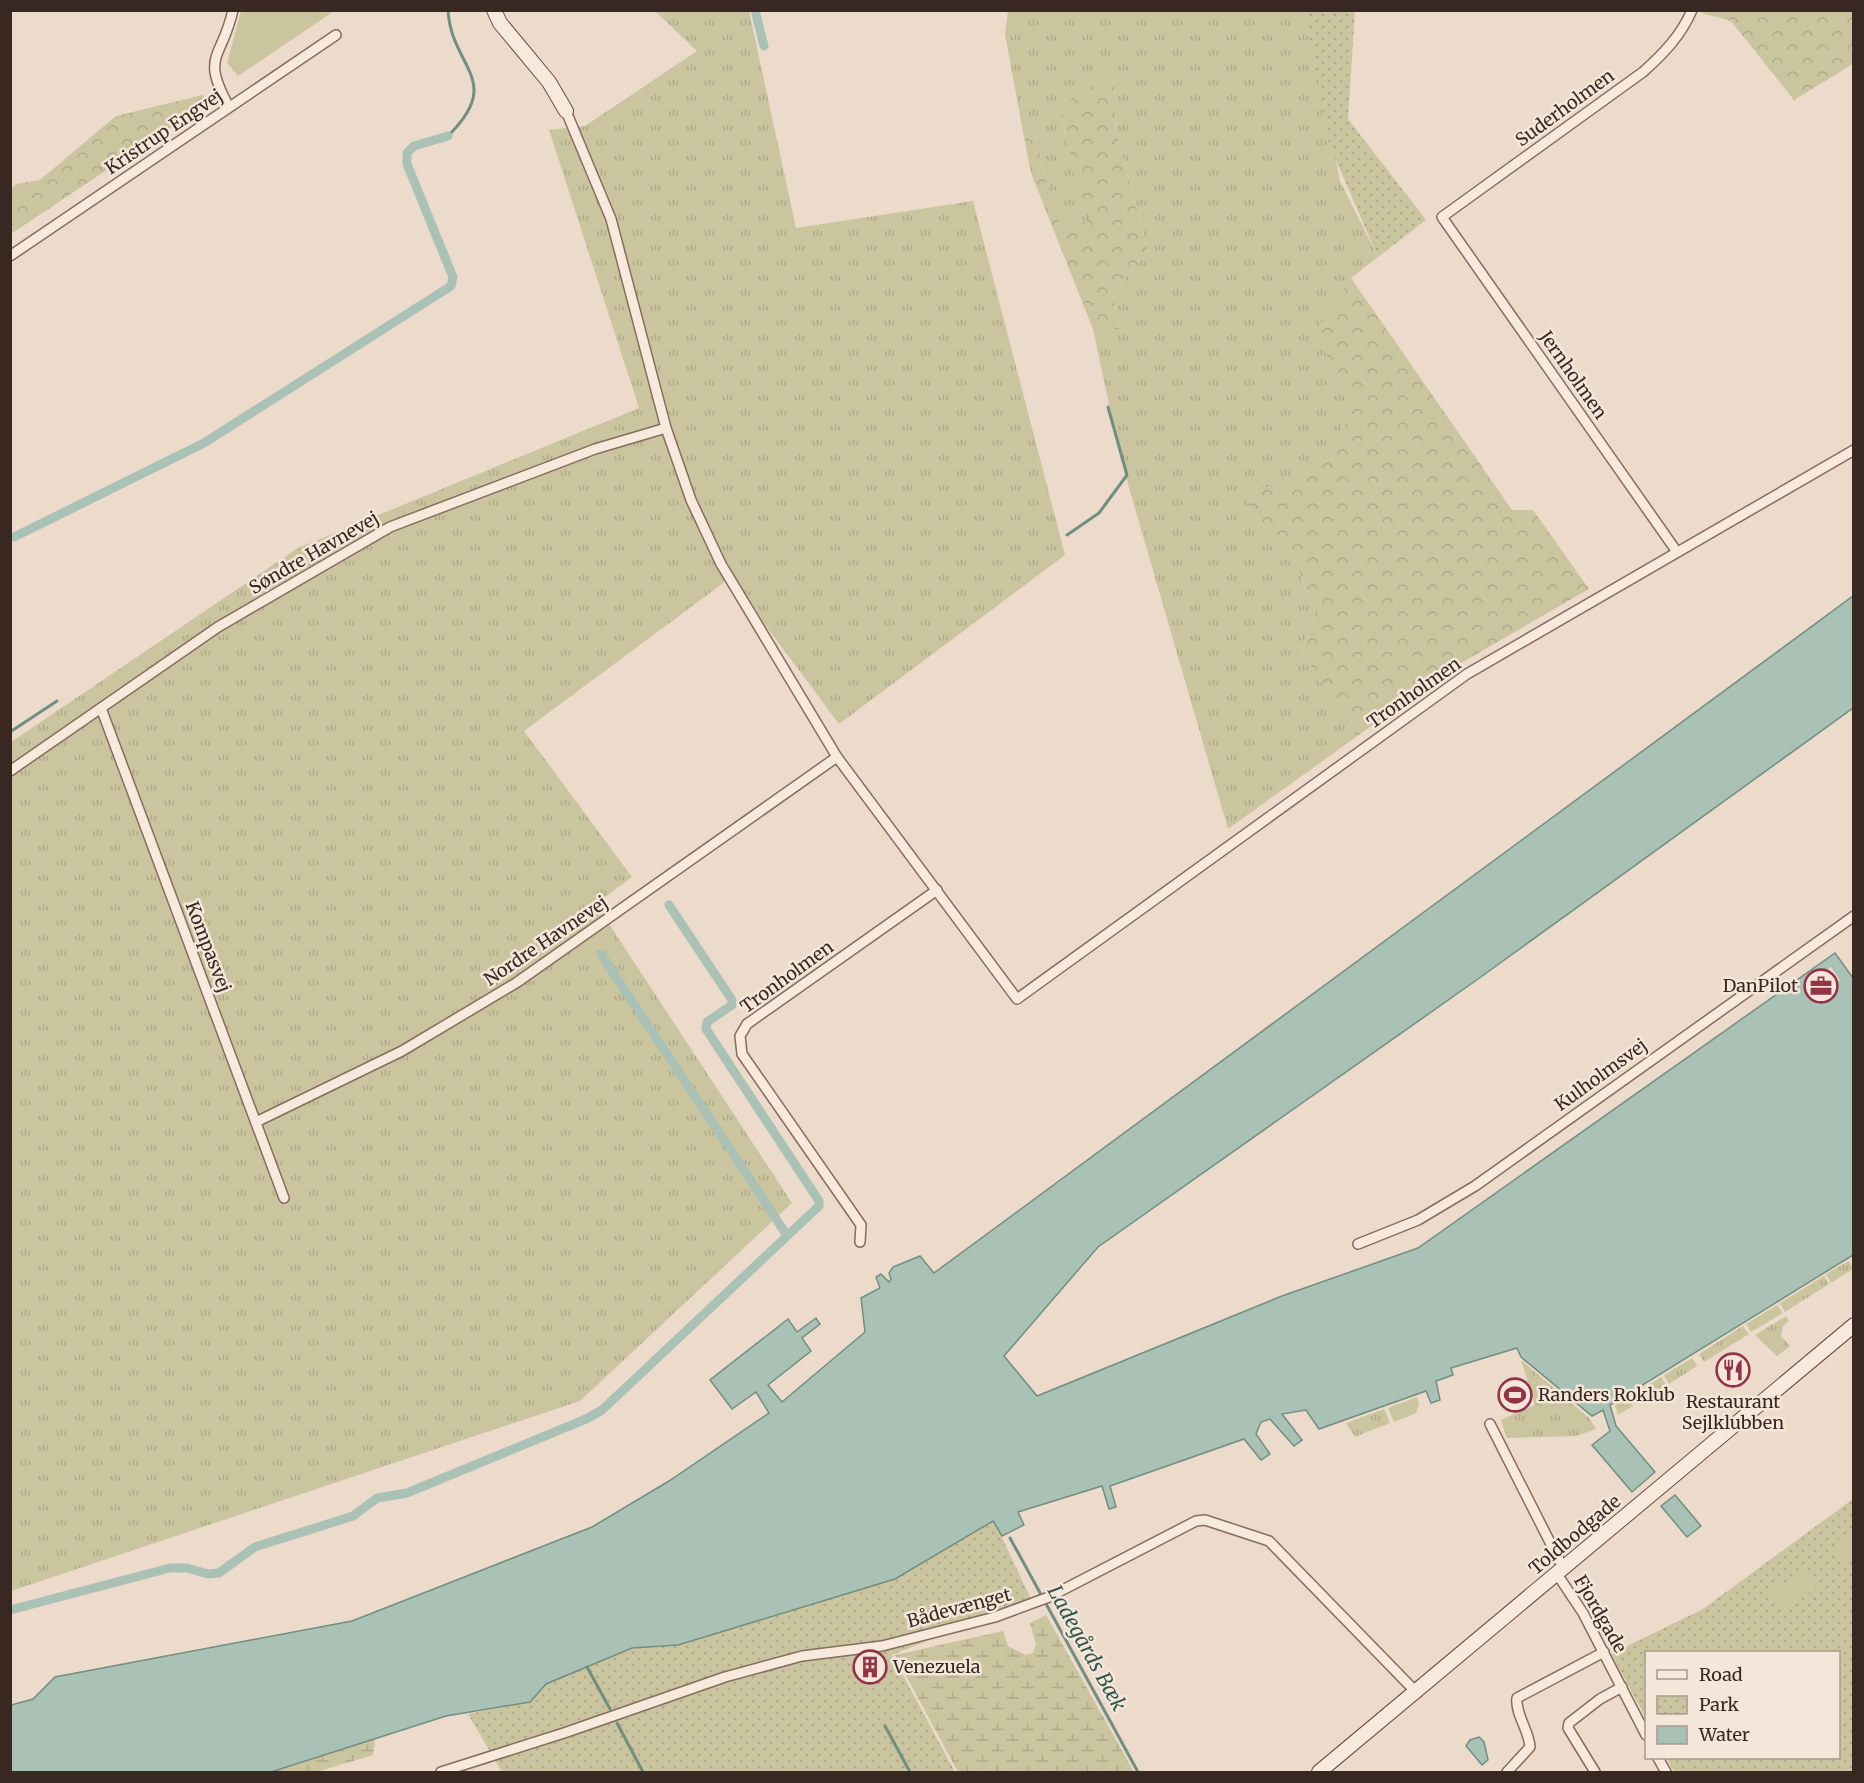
<svg xmlns="http://www.w3.org/2000/svg" width="1864" height="1783" viewBox="0 0 1864 1783" font-family="Merriweather,serif">
<style>
.grass{fill:url(#grass-tufts)}
.forest{fill:url(#forest-crowns)}
.wetland{fill:url(#wetland-marsh)}
.park{fill:url(#park-dots)}
.pitch{fill:#cac59e}
.water{fill:#aac1b5;stroke:#718f81;stroke-width:1.5}
.pier{fill:#ecdaca}
.lines{fill:none;stroke-linecap:round;stroke-linejoin:round}
.stream{stroke:#718f81;stroke-width:3}
.canal{stroke:#aac1b5;stroke-width:9}
.street-casing{stroke:#876c5f;stroke-width:12}
.secondary-casing{stroke:#694d42;stroke-width:16}
.street{stroke:#f7e9dc;stroke-width:9}
.secondary{stroke:#f7e9dc;stroke-width:14}
.labels{text-anchor:middle;stroke-width:5;stroke-linejoin:round;paint-order:stroke}
.street-label{font-size:18px;fill:#392822;stroke:#f4e6d9}
.poi-label{font-size:18px;fill:#392822;stroke:#f4e6d9;text-anchor:start}
.water-label{font-size:20px;font-style:italic;fill:#32574d;stroke:#f4e6d9}
</style>
<defs>
<pattern id="grass-tufts" width="24" height="20" patternUnits="userSpaceOnUse" patternTransform="scale(1.5)"><rect width="24" height="20" fill="#cac59e"/><path d="M3 7l-1-3M5 7V3M7 7l1-3M15 17l-1-3M17 17v-4M19 17l1-3" fill="none" stroke="#aea988"/></pattern>
<pattern id="forest-crowns" width="20" height="18" patternUnits="userSpaceOnUse" patternTransform="scale(1.5)"><rect width="20" height="18" fill="#cac59e"/><path d="M2 6a3 3 0 1 1 6 0M12 15a3 3 0 1 1 6 0" fill="none" stroke="#aea988"/></pattern>
<pattern id="wetland-marsh" width="20" height="14" patternUnits="userSpaceOnUse" patternTransform="scale(1.5)"><rect width="20" height="14" fill="#cac59e"/><path d="M1 5h8M5 5V1M11 12h8M15 12V8" fill="none" stroke="#aea988"/></pattern>
<pattern id="park-dots" width="8" height="8" patternUnits="userSpaceOnUse" patternTransform="scale(1.5)"><rect width="8" height="8" fill="#cac59e"/><path d="M2 2h.1M6 6h.1" fill="none" stroke="#aea988" stroke-width="1.8" stroke-linecap="round"/></pattern>
</defs>
<rect width="100%" height="100%" fill="#ecdaca"/>
<g class="grass">
<path d="M655,11h94l47,217 177,-27 92,354 -226,169 -109,-146 -206,153 108,146 -36,27 196,299 -212,198 -569,190v-849l287,-194 341,-140 -90,-278 36,-4 112,-75z"/>
<path d="M1008,11h298l34,170 38,76 -27,21 -24,78 28,42 -19,46 -39,37 -22,7 -31,-3 42,52 29,75 -13,40 54,85 -128,92 -107,-369 -28,-131h26l-6,-36 35,-41 -32,-121 -2,-55 -53,40 13,58 17,46 -29,11 -15,-45 -11,-51 -12,2 -19,-103z"/>
<path d="M1849,1261l4,8 -22,14 -5,-9z"/>
<path d="M1824,1276l5,8 -44,28 -5,-9z"/>
<path d="M1777,1305l6,8 -32,19 -5,-8z"/>
<path d="M1786,1316l3,5 -6,5 -2,10 9,10 -13,10 -22,-21z"/>
<path d="M1743,1326l6,8 -45,28 -5,-8z"/>
<path d="M1692,1358l5,8 -28,18 -5,-9z"/>
<path d="M1521,1360l69,59 6,10 -20,7 -69,2 -6,-18 34,-15z"/>
<path d="M1661,1377l5,8 -30,19 -5,-8z"/>
<path d="M1417,1397l2,8 -3,8 -22,9 -6,-14z"/>
<path d="M1628,1398l5,8 -15,9 -3,-10z"/>
<path d="M1384,1409l6,14 -35,14 -9,-14z"/>
</g>
<g class="forest">
<path d="M1703,10l150,1v53l-59,36 -63,-79 -29,-8z"/>
<path d="M1114,76l2,55 32,121 -35,41 6,36h-26l-62,-156 -7,-36 12,-3 11,52 15,44 28,-10 -16,-46 -13,-58 13,-22z"/>
<path d="M203,95l7,6 -199,133v-45l5,-5 24,-4 76,-64z"/>
<path d="M1351,278l161,232h21l56,79 -147,85 -86,63 -54,-85 13,-40 -29,-75 -28,-5 -15,-47 32,3 22,-7 39,-37 19,-46 -28,-42 -10,-28z"/>
</g>
<g class="wetland">
<path d="M1046,1615l88,157h-176l-63,-117 108,-24 5,15 18,9 7,-2 3,-8 -6,-22z"/>
<path d="M375,1739l-2,16 -57,17h-45z"/>
</g>
<g class="park">
<path d="M1305,11h50l-7,108 78,101 -48,37 -49,-113z"/>
<path d="M1853,1499v273h-179l-7,-14h171v-106h-192v66l-35,-64 92,-45z"/>
<path d="M994,1521l37,78 -139,56 63,117h-453l-34,-58 62,-12 16,-18 86,-36 46,-3 217,-66z"/>
</g>
<g class="pitch">
<path d="M241,11v-1l93,1 -96,65 -11,-13z"/>
<path d="M1841,1534l12,5v23l-20,-8z"/>
<path d="M1802,1570l14,18 -31,22 -14,-18z"/>
</g>
<g class="water">
<path d="M1853,596v112l-375,271 -380,268 -94,109 33,40 245,-100 136,-48 417,-295 18,25v277l-243,150 6,21 39,46 -23,20 -40,-47 18,-14 -7,-21 -11,6 -71,-59 -4,-9 -66,20 2,7 -17,6 4,19 -9,3 -5,-12 -107,38 -13,-19 -24,4 20,26 -8,6 -24,-27 -9,3 -5,12 14,20 -9,6 -17,-21 -134,47 6,21 -7,2 -7,-23 -84,26 6,13 -22,11 -9,-15 -98,58 -217,66 -46,3 -86,36 -16,18 -84,14 -175,56h-260v-67l22,-6 22,-22 297,-56 240,-94 77,-46 100,-68 -13,-21 -24,17 -22,-29 78,-61 9,13 19,-14 4,6 -18,14 9,13 -43,34 14,17 83,-70 -4,-34 19,-10 -4,-11 5,-3 8,8 2,-3 -2,-6 4,-6 27,-11 14,17z"/>
<path d="M1675,1495l26,31 -14,11 -26,-31z"/>
<path d="M1479,1737l5,5 4,18 -6,5 -16,-19 4,-6z"/>
</g>
<path class="pier" d="M1831,967l9,13 -21,17 -14,-22 8,5z"/>
<g class="lines">
<g class="stream">
<path d="M448,10c3,58 57,70 0,126"/>
<path d="M1067,535l32,-22 28,-38 -19,-68"/>
<path d="M10,732l47,-31"/>
<path d="M1010,1538l128,234"/>
<path d="M587,1667l23,42"/>
<path d="M617,1723l26,49"/>
<path d="M885,1726l25,46"/>
</g>
<g class="canal">
<path d="M755,10l9,36"/>
<path d="M14,537l190,-94 247,-157 2,-9 -46,-113v-11l7,-7 34,-10"/>
<path d="M601,954l185,280"/>
<path d="M10,1610l160,-42h17l21,6 11,-1 36,-26 98,-31 24,-18 30,-5 179,-74 16,-9 217,-204v-5l-113,-172 1,-7 25,-17v-5l-63,-95"/>
</g>
<defs>
<g id="street">
<path d="M229,107c-29,-53 -7,-47 4,-97"/>
<path d="M566,111l45,108 55,209 25,72 30,64 116,193 180,242 450,-325 387,-224"/>
<path d="M10,256l326,-221"/>
<path d="M1677,552l-235,-335 201,-145c20,-18 38,-36 49,-62"/>
<path d="M101,708l183,490"/>
<path d="M10,771l208,-144 172,-100 205,-78 71,-21"/>
<path d="M256,1122l146,-71 114,-68 321,-226"/>
<path d="M860,1242l1,-17 -119,-171 -2,-18 7,-12 190,-134"/>
<path d="M1358,1244l60,-24 57,-34 379,-270"/>
<path d="M1490,1424l73,144"/>
<path d="M1557,1574l26,39 63,122"/>
<path d="M1658,1758l8,14"/>
<path d="M441,1772l123,-39 161,-56 77,-21 80,-10 113,-29 54,-20 147,-76 9,-1 64,21 148,152"/>
<path d="M1507,1772l23,-25c-1,-17 -15,-33 -13,-49l87,-46"/>
<path d="M1595,1772l-27,-44 1,-5 31,-24 22,-12"/>
</g>
<g id="secondary">
<path d="M494,10l6,13 49,59 17,29"/>
<path d="M1319,1772l535,-447"/>
</g>
</defs>
<use href="#street" class="street-casing"/>
<use href="#secondary" class="secondary-casing"/>
<use href="#street" class="street"/>
<use href="#secondary" class="secondary"/>
</g>
<defs>
<symbol id="office-ring" viewBox="-11 -11 22 22"><circle r="9.5" fill="#f4e6d9" stroke="#923348" stroke-width="1.5"/><path d="M-6-3h4V-5.5h4V-3h4V5H-6ZM-1-4.5V-3h2v-1.5ZM-6 0V1H6V0Z" fill="#923348"/></symbol>
<symbol id="restaurant-ring" viewBox="-11 -11 22 22"><circle r="9.5" fill="#f4e6d9" stroke="#923348" stroke-width="1.5"/><path d="M-5-6h1v4h1v-4h1v4h1v-4h1v5L-1.5 .5V6h-2V.5L-5-1ZM5-6V6H3V1.5H1.5Q1.5-4 5-6Z" fill="#923348"/></symbol>
<symbol id="stadium-ring" viewBox="-11 -11 22 22"><circle r="9.5" fill="#f4e6d9" stroke="#923348" stroke-width="1.5"/><path d="M0-5a6.5 5 0 1 0 0 10a6.5 5 0 1 0 0-10ZM-3.5-1.8h7v3.6h-7Z" fill="#923348"/></symbol>
<symbol id="building-ring" viewBox="-11 -11 22 22"><circle r="9.5" fill="#f4e6d9" stroke="#923348" stroke-width="1.5"/><path d="M-4-6H4V6H1V3H-1V6H-4ZM-2.5-4.3h1.7v1.8h-1.7ZM.8-4.3h1.7v1.8H.8ZM-2.5-1h1.7V.8h-1.7ZM.8-1h1.7V.8H.8Z" fill="#923348"/></symbol>
</defs>
<g fill-rule="evenodd">
<use href="#office-ring" x="1802" y="967" width="38" height="38"/>
<use href="#restaurant-ring" x="1714" y="1351" width="38" height="38"/>
<use href="#stadium-ring" x="1496" y="1376" width="38" height="38"/>
<use href="#building-ring" x="851" y="1648" width="38" height="38"/>
</g>
<g class="labels">
<g class="street-label">
<text transform="translate(1565 108) rotate(-36)" y="6">Suderholmen</text>
<text transform="translate(164 132) rotate(-34)" y="6">Kristrup Engvej</text>
<text transform="translate(1573 375) rotate(55)" y="6">Jernholmen</text>
<text transform="translate(314 553) rotate(-30)" y="6">Søndre Havnevej</text>
<text transform="translate(1414 693) rotate(-35)" y="6">Tronholmen</text>
<text transform="translate(546 941) rotate(-34)" y="6">Nordre Havnevej</text>
<text transform="translate(208 947) rotate(69)" y="6">Kompasvej</text>
<text transform="translate(787 977) rotate(-36)" y="6">Tronholmen</text>
<text transform="translate(1601 1075) rotate(-36)" y="6">Kulholmsvej</text>
<text transform="translate(1575 1535) rotate(-40)" y="6">Toldbodgade</text>
<text transform="translate(959 1608) rotate(-15)" y="6">Bådevænget</text>
<text transform="translate(1600 1614) rotate(60)" y="6">Fjordgade</text>
</g>
<g class="poi-label">
<text x="1798" y="992" text-anchor="end">DanPilot</text>
<text x="1538" y="1401">Randers Roklub</text>
<text x="1733" y="1408" text-anchor="middle">Restaurant<tspan x="1733" dy="21">Sejlklubben</tspan></text>
<text x="893" y="1673">Venezuela</text>
</g>
<g class="water-label">
<text transform="translate(1087 1648) rotate(61)" y="7">Ladegårds Bæk</text>
</g>
</g>
<rect width="1864" height="1783" fill="none" stroke="#392822" stroke-width="24"/>
<rect x="1645" y="1651" width="195" height="108" fill="#f4e6d9" stroke="#a99a90" stroke-width="1.5"/>
<rect x="1657" y="1670" width="30" height="9" fill="#f7e9dc" stroke="#a99a90" stroke-width="1.5"/>
<text x="1699" y="1681" font-size="18" fill="#392822">Road</text>
<rect x="1657" y="1696" width="30" height="18" fill="url(#park-dots)" stroke="#a99a90" stroke-width="1.5"/>
<text x="1699" y="1711" font-size="18" fill="#392822">Park</text>
<rect x="1657" y="1726" width="30" height="18" fill="#aac1b5" stroke="#a99a90" stroke-width="1.5"/>
<text x="1699" y="1741" font-size="18" fill="#392822">Water</text>
</svg>
